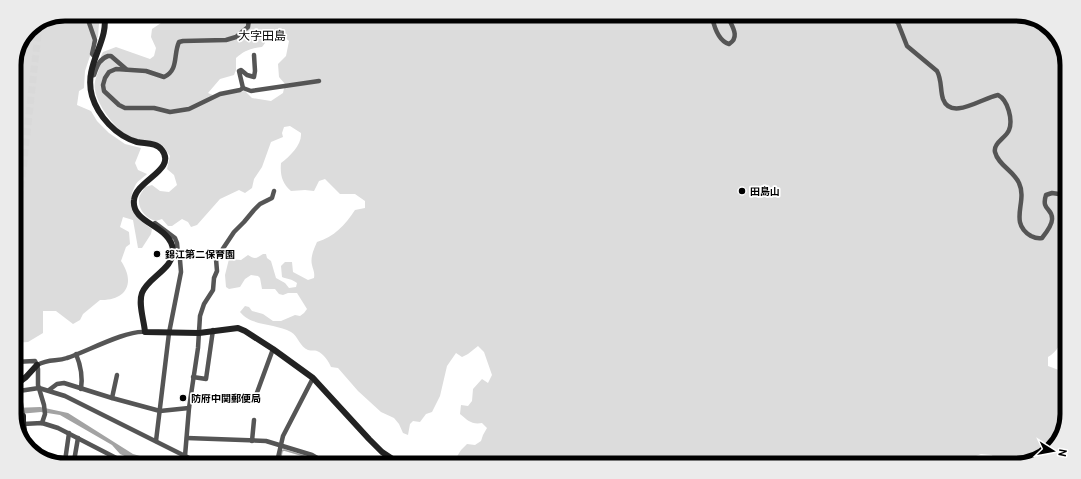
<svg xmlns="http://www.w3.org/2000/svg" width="1081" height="479" viewBox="0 0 1081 479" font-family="Barlow,'Noto Sans JP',sans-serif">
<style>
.green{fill:#dcdcdc;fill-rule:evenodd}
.water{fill:#a3a3a3}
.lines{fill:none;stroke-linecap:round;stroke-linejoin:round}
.stream{stroke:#a3a3a3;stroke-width:1.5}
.primary-tunnel{stroke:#d9d9d9;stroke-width:7;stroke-dasharray:7 3.5;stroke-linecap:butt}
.street{stroke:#555;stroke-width:4.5}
.secondary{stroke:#222;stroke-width:6}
.poi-dot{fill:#000;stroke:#fff;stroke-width:1.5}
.labels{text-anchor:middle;stroke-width:3.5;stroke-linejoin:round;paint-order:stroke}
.poi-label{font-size:10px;font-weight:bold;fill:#000;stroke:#fff;text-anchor:start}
.quarter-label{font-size:12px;fill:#000;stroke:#fff}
.rim{fill:none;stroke:#000;stroke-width:5}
</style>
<rect width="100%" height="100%" fill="#fff"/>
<g class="green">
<path d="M65,14h33l1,10 -1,13 -7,8 -1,11 -5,15 -1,17 -5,3 -2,14 14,6 6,10 12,12 16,11 16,4 -6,15 3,7 9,4c-4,4 -10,7 -12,12 -10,18 2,33 17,43l-1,5 -9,14h-4l-5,-28 -10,-3 -3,10 9,5 1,12 -4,3 -5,14c15,22 5,40 -21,39l-17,14 -3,6 -7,4 -17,-13h-13v22l-15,9 -14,1v-281l15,-33z"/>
<path d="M167,14l869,4 22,18 9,26 -3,272c-4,10 -6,17 -16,23v9l16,6 -1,62 -19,23 -27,8h-21l-4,-10 -11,-1 -10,4h-21v7l-491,-2 -3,-5 5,-8 6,-6 8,1 6,-4 2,-6 4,-7 -5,-5c-10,2 -15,-3 -22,-9l1,-9 7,1 4,-5 1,-12 9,-10 6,4 4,-8 -8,-23 -6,-6 -10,8 -6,3 -6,-4 -9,13 -7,30 -8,16 -6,2 -6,8 -7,-1 -3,3 -2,11 -5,-2 -4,-9 -5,-6 -13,-6 -23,-21 -20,-23 -7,-1c-2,-5 -7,-13 -14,-16 -2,-1 -6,0 -9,-1 -8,-3 -10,-14 -17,-18 -15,-9 -39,-5 -51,-20l5,-6 4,1 3,4 11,3 10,7h8l14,-6 5,1 4,-3 3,-4 -10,-16h-9l-5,2 -4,-1 -4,-5h-13l-2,-11 -2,-2 -7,-1 -6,4 -5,8 -11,2 -3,-2 -1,-12 4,-16 12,1 7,-5c7,5 9,3 15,-1h3l1,4 4,3 5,17 9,5 4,5 7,-1 1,-4c-5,-4 -10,-4 -15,-6l-1,-11 4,-4h7l1,10 15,8 6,-2c1,-6 -1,-8 -2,-13 -2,-8 2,-16 5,-23 17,-5 28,-17 38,-32l10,-2v-7l-10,-7h-15l-15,-15 -6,2 -5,10 -9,-1 -14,1c-9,-8 -11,-16 -10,-28 9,-7 21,-18 20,-30l-11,-7 -6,1 -2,6 1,4 -12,5 -9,25 -8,12 -2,9 -7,5 -6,-3 -19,9 -23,26 -6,2 -3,-5 -6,-3 -10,7h-4l-6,-7 -6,2c-9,-2 -18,-11 -17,-22 0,-4 4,-8 6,-12l7,-2 8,6 9,1 8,-7 -3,-10 -7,-6 3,-13 -7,-10c-10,-3 -29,-6 -38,-12 -12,-8 -28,-30 -30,-44 -2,-9 3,-16 5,-24 2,-6 -1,-7 3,-14l13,-5 34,12 4,-3 2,-8 -5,-11 1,-8 9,-6zM267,29l9,1 13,11 -3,15 -8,8 1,13 6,7 -2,9 -12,8 -19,-3 -7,-7 -30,5 -7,-3 12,-14 14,-4 2,-5v-12c8,-7 15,-10 26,-11l3,-4 -1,-12z"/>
</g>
<path class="water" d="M40,407l28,6 65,41 7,2 12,5h-16l-16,-7 -8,-9 -52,-30 -19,-3 -22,2 -3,4 1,8 -3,-8v-10z"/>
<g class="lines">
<path class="stream" d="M280,462l2,-11 2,-1 27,8 8,4"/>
<path class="primary-tunnel" d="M14,250l25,-225"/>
<g class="street">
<path d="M86,14l9,26 -3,14 3,3"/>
<path d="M712,17c2,9 6,24 17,27 12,-7 2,-19 -1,-27"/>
<path d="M893,17l5,6 9,23 30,25c5,9 3,19 6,28 8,22 39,-1 55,-4 10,5 15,25 11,35 -3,8 -16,13 -14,22 3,13 19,19 24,31 9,19 -11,39 12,53 4,2 7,3 11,2 4,-5 11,-14 10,-20 0,-10 -11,-8 -6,-23l6,-2 14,2"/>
<path d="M254,55l1,16 -1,6 -7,-2 -6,-5 -2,1 4,17 8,3 68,-10"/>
<path d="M90,76l4,-1c3,-8 5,-16 14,-19h3l15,13"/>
<path d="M243,88l-3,2 -20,4 -31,15 -19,3 -16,-4h-29l-6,-3 -15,-14 -1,-6 2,-7 4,-6 7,-3 30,2 18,6c15,-7 9,-22 15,-35l4,-1 43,-1 10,-3 12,-10 1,-8 -1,-4"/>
<path d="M152,225l3,-2 20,15 2,5 1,11 2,6 1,12 -12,61 -13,108"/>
<path d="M76,354c5,12 7,22 5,35"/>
<path d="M14,362l21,-1 2,4 1,4v16l6,20 1,9 -3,9"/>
<path d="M37,365c13,-7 19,-3 30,-7 19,-6 59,-28 78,-26"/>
<path d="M193,377l13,2 7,-49"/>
<path d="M49,390l8,-6 7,-1 48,15 48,13 29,-3"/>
<path d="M191,397l21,1"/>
<path d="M112,398l5,-23"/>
<path d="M255,398l18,-49"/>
<path d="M23,416l-4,-25 20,-3 26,8 132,66"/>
<path d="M23,424l19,-1 16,5 64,33"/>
<path d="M187,438l79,3 46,14 12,7"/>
<path d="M252,441l2,-21"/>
<path d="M185,456l4,-48 9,-60 2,-32 4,-12 9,-14 1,-12 3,-7 -1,-12 18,-27 10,-10 10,-12 6,-6 12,-6 2,-7"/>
<path d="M65,461l4,-28"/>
<path d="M74,461l4,-23"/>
<path d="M277,462l6,-26 30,-58"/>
</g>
<g class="secondary">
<path d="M104,14c6,28 -21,50 -12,82 6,20 24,40 45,46 8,2 19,0 25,8 15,20 -26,30 -28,50 -3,24 37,25 39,50 1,19 -25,27 -31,43 -4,11 2,27 3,39l54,1 39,-5 7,3 28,18 40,29 56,61 13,13 15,10"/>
<path d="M14,386l12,-9 11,-12"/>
<path d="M23,416v8l4,23"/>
</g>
</g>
<g class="poi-dot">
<circle cx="742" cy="191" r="4"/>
<circle cx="157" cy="254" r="4"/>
<circle cx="183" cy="398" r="4"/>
</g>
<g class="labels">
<g class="poi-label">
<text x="750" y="195">田島山</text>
<text x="165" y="258">錦江第二保育園</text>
<text x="191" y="402">防府中関郵便局</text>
</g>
<g class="quarter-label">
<text x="262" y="40">大字田島</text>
</g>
</g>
<path d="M0 0H1081V479H0ZM65 21H1016A44 44 0 0 1 1060 65V414A44 44 0 0 1 1016 458H65A44 44 0 0 1 21 414V65A44 44 0 0 1 65 21Z" fill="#ebebeb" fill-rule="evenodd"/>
<path class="rim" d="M65 21H1016A44 44 0 0 1 1060 65V414A44 44 0 0 1 1016 458H65A44 44 0 0 1 21 414V65A44 44 0 0 1 65 21Z"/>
<g transform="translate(1053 451) rotate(101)" stroke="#ffffff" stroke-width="3" paint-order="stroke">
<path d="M0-3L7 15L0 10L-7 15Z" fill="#000000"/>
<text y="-6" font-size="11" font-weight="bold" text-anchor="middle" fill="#000000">N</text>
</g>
</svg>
